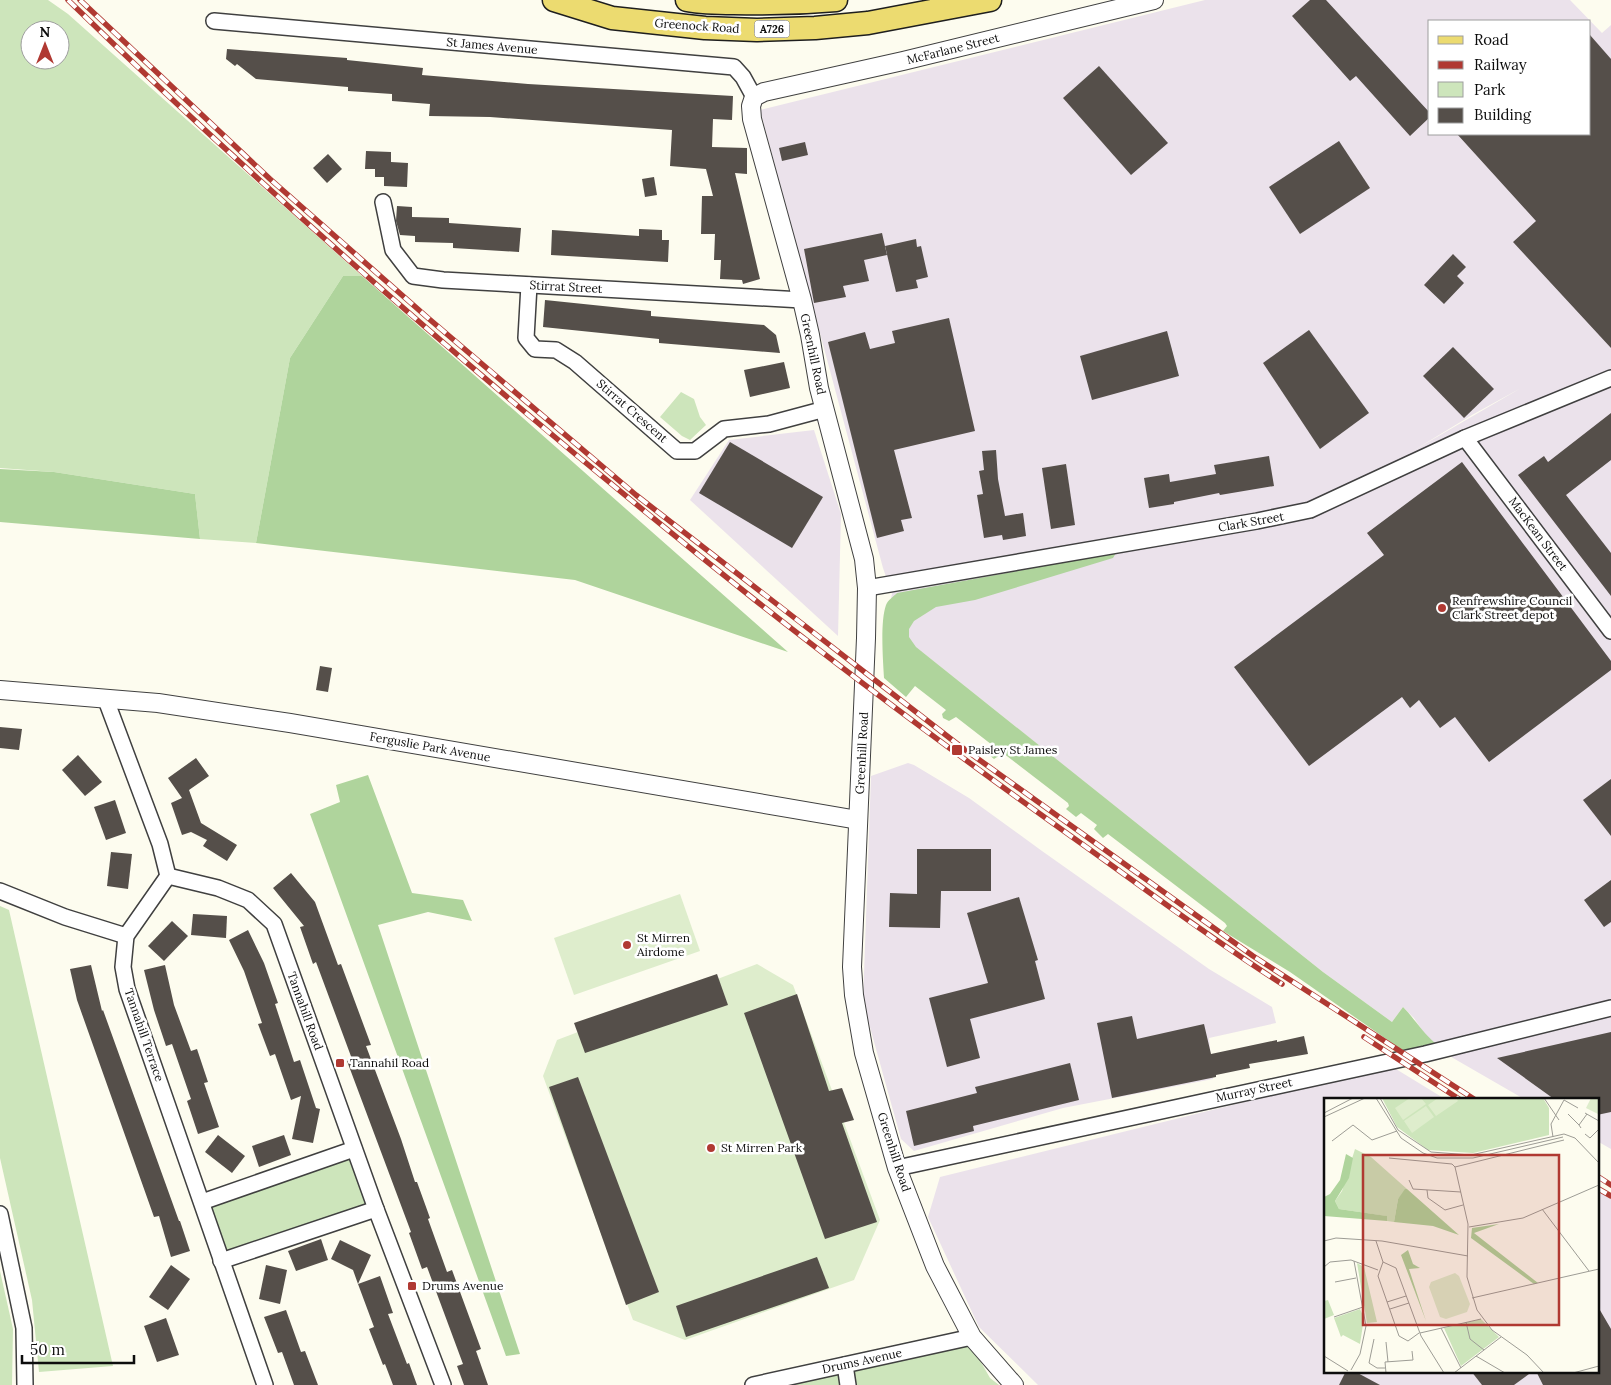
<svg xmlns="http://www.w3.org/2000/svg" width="1611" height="1385" viewBox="0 0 1611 1385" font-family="Lora,serif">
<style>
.industrial{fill:#ebe2eb;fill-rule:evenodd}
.green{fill:#cde5bb;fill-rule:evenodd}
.forest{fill:#afd49c}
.pitch{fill:#deedcc}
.building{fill:#554f4a}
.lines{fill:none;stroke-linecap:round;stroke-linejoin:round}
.minor-casing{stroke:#404040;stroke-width:18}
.tertiary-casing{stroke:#404040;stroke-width:20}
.primary-casing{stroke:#1e1e1e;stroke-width:25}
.minor{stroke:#fff;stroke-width:15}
.tertiary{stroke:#fff;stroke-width:18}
.primary{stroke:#ecdb70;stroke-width:22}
.rail-casing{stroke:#b03932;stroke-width:5.5}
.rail{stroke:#fff;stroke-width:4;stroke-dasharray:11;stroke-linecap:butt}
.poi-dot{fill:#b03932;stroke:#fff;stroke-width:2}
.labels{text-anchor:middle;stroke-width:5;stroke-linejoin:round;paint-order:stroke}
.shield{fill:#fff;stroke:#565656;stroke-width:1}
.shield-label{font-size:11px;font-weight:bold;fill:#0d0d0d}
.street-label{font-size:12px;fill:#0d0d0d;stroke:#fff}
.poi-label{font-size:12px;fill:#0d0d0d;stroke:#fff;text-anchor:start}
.inset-road{fill:none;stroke:#9d9c95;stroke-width:1}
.view{fill:#b03932;fill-opacity:0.15;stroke:#b03932;stroke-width:2.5}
.inset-edge{fill:none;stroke:#0d0d0d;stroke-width:2.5}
</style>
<rect width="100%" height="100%" fill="#fdfcef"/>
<g class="industrial">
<path d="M1205,0h365l32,33 9,-8v1124l-14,-8v-42h-73l-71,-41 -27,-22 -12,-18 -11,-11 -11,15 -69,-50 -401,-320 -33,-1 -1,-41 4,-16 -9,-26 -123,-458zM1430,21h160v113h-160zM1521,388l-110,64 61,-37z"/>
<path d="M814,430l27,84 -3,122 -148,-136 39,-60z"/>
<path d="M908,763l6,2 55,33 73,53 167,118 63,38 4,16 -67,15 4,41 -150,29 -149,43 -13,-12 -38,-137 8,-226z"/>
<path d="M1391,1066l54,33h-120v272h272v-180l14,8v186h-573l-59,-58 -51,-110 12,-40z"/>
</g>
<g class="green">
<path d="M0,0h48l20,14 294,262h-19l-53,82 -34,185 -56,-4 -5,-45 -141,-22 -54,-4zM30,30h30v30h-30z"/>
<path d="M681,392l13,7 6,18 6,8 -16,15 -8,-4 -22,-19z"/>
<path d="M0,906l9,4 104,456 -74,6 -7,-72 -32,-142z"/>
<path d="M349,1156l19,50 -142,48 -16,-48z"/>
<path d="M0,1271l13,58 -1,56h-12z"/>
<path d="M970,1343l20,35 9,7h-220z"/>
</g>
<g class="forest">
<path d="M343,276h19l426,376 -213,-72 -319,-37 34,-185z"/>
<path d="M0,469l54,3 141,22 5,45 -200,-17z"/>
<path d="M1116,553l-3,5 -138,42 -39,7 -22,14 -5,8v8l7,10 407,325 69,50 11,-15c11,11 19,25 32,36l-5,3 -28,4 -112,-78 -67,-41 4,-5 -2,-3 -117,-89 -5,4 -9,-9 3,-4 -16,-12 -5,4 -10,-8 3,-3 -1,-3 -65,-50 -9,6 -6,-5 8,-6 -40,-31 -7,4 -6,-3 -1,-4 4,-4 -31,-24 -9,11 -22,-19c-1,-18 -4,-56 2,-73 2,-5 7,-8 11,-12z"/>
<path d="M368,775l44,118 51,7 9,21 -44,-9 -50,13 142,429 -14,2 -196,-542 30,-12 -4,-17z"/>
</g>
<g class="pitch">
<path d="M680,894l20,57 -126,44 -20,-57z"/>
<path d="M757,964l36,21 87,235 -26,60 -169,60 -52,-20 -90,-244 14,-36z"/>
</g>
<g class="building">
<path d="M1310,0h16l104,113v4l-20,19 -54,-60 -6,5 -58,-65z"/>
<path d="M1590,35l21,24v289l-98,-106 23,-21 -79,-87h133z"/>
<path d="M227,49l120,9v2l76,8 -1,7 106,9 205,12 -1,24 -19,-1 -1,28 35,1v26l-12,-1 25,106 -17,5 -1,-4 -22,-1 1,-19h-7l1,-26h-14l1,-38h11l-7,-27 -36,-3 2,-36 -182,-13 -61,-1 1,-12 -38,-3v-7l-44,-3v-4l-92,-8 -19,-15 -2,2 -9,-7z"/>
<path d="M1099,66l69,77 -37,32 -68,-77z"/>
<path d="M1339,141l31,47 -70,46 -31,-47z"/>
<path d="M805,142l3,13 -26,6 -3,-13z"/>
<path d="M366,151l25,1v10l17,1 -1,24 -23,-1v-9h-9v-8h-10z"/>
<path d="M328,154l14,15 -15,14 -14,-15z"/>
<path d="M654,177l3,18 -12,2 -3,-18z"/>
<path d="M397,206l15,1v10l37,1v5l72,5 -2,24 -66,-4v-5l-38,-1v-6l-15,-1 -4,-14z"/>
<path d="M639,229l23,1v10h7l-1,22 -117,-7 1,-25 87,6z"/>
<path d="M882,233l5,22 -23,5 5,21 -26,5 3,11 -32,6 -10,-54z"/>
<path d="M916,239l1,8 4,-1 7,31 -12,3 2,8 -22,4 -11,-46z"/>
<path d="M1453,254l13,13 -9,9 7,7 -20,21 -20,-19z"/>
<path d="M545,300l106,11v5l113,9 12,10 4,18 -121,-10v-4l-116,-12z"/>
<path d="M949,318l26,113 -81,19 18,68 -11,2 3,11 -27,7 -49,-196 37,-10 5,17 25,-6 -3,-12z"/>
<path d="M1309,330l60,83 -49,36 -57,-86z"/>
<path d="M1167,331l12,45 -87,24 -12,-44z"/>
<path d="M1453,347l41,42 -30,29 -41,-42z"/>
<path d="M784,362l6,26 -40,9 -6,-27z"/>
<path d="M1611,413v47l-45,35 45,58v43l-93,-121 26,-19 4,6z"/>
<path d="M730,442l93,55 -31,51 -93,-55z"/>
<path d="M996,450l2,29 7,37 18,-3 3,23 -23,4 -1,-5 -18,3 -7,-43 6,-1 -4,-23 5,-1 -2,-19z"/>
<path d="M1269,456l5,30 -54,9 -1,-2 -45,9v2l-25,4 -5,-30 25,-4 1,8 46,-8 -2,-9z"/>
<path d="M1462,462l149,199v9l-122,92 -34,-45 -15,11 -21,-28 -9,8 -8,-11 -93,69 -75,-99 150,-112 -17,-22z"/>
<path d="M1066,464l9,61 -24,4 -9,-61z"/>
<path d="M320,666l12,2 -4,24 -12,-2z"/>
<path d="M0,727l22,2 -3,21 -19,-2z"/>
<path d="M78,755l24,27 -17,14 -23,-26z"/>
<path d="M196,758l13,18 -20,14 12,33 36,22 -10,16 -24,-15 4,-6 -16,-8 -9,3 -11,-32 11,-5 -14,-20z"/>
<path d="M1611,779v57l-28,-36z"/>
<path d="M115,800l11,33 -20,7 -12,-33z"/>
<path d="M917,849h74v42h-50l-1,37 -51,-1 1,-34 27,1z"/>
<path d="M111,852l21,2 -4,35 -21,-3z"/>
<path d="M291,873l24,29 23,63 3,-1 30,81 -5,1 35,93 14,43h2l13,36 -2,1 19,53 5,-2 29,79 -5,2 12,34h-24l-7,-19 6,-2 -36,-97 -5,2 -13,-36 2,-1 -64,-171 5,-2 -36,-97 -3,2 -13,-37 4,-1 -31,-38z"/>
<path d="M1611,880v42l-7,5 -20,-27z"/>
<path d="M1019,897l19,63 -3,1 10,38 -75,20 10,39 -33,9 -18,-69 59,-15 -21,-70z"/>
<path d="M193,914l34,2 -1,22 -35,-3z"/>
<path d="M172,921l16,15 -24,25 -16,-15z"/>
<path d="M248,930l16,33 14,40 -3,1 19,58 6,-2 16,48 4,1 -7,34 -21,-4 9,-43 -10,4 -16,-46 -5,2 -12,-32 4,-1 -18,-52 -15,-31z"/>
<path d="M91,965l11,46 1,-1 76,211h1l10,30 -19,6 -12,-41 -5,1 -77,-217 -7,-31z"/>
<path d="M165,965l9,40 17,46 6,-2 11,33 -4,1 15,44 -21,7 -11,-33 4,-2 -19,-55 -6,2 -12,-36 -10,-40z"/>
<path d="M717,974l11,31 -143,48 -11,-30z"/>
<path d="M797,994l32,97 13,-3 12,32 -12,3 35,99 -52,17 -81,-226z"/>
<path d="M1132,1016l5,23 67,-15 7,30 66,-14v2l27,-6 4,18 -59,10 1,4 -34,7v2l-104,21 -15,-75z"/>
<path d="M1611,1032v80l-14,3v-16h-43l-57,-41z"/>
<path d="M1070,1063l9,37 -106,26 1,5 -60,15 -8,-35 71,-18 -2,-6z"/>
<path d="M578,1077l81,215 -33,13 -77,-218z"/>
<path d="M218,1135l27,21 -13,17 -27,-21z"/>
<path d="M284,1135l7,20 -32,12 -7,-21z"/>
<path d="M321,1239l7,21 -32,11 -8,-20z"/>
<path d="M340,1240l31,15 -13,29 -5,-14 -22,-11z"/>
<path d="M817,1257l12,31 -143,49 -10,-31z"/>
<path d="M171,1265l19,14 -22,31 -19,-13z"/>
<path d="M266,1265l21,5 -7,34 -21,-5z"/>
<path d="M380,1276l13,37 -5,1 19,50 2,-1 8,22h-24l-8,-21 -2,1 -14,-36 5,-2 -16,-43z"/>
<path d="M1597,1305l14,24v56h-68l-7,-14h61z"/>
<path d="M286,1310l15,42 4,-1 13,34h-24l-12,-33 -4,1 -14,-36z"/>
<path d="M166,1318l13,37 -22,7 -13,-36z"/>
<path d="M1346,1371h8l26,14h-41z"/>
<path d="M1471,1371h62l-19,14h-32z"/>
</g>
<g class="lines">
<defs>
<g id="minor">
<path d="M214,21l520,46 9,10 11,20"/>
<path d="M383,202l10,48 20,26 30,4 359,20"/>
<path d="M529,285l-3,53 9,11 21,1 19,12 102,89h18l29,-22 45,-5 56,-15"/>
<path d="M1465,438l146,193"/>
<path d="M867,588l390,-67 53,-11 155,-72 146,-60"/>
<path d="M106,700l54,144 8,32"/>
<path d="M168,876l50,12 30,12 26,24 102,285 67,176"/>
<path d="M168,876l-42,60 -3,31 4,22 138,396"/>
<path d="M0,891l65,26 61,19"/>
<path d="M897,1168l528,-114 186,-46"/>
<path d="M202,1202l152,-53"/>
<path d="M0,1214l24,114 1,57"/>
<path d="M221,1261l155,-52"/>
<path d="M845,1365l3,20"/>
<path d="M753,1385l219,-48"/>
</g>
<g id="tertiary">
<path d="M0,690l158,13 132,20 568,97"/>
<path d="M1014,1385l-42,-48 -37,-71 -38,-98 -33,-115 -10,-58 -2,-28 14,-329 1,-50 -3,-29 -45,-171 -9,-53 -8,-35 -50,-181 -1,-13 3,-9 10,-5 139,-31 251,-61"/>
</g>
<g id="primary">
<path d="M554,0l58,18 93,10 52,2 58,-2 53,-5 122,-23"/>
<path d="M687,0c16,3 32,3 47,3 35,1 68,0 102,-3"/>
</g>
</defs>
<use href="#minor" class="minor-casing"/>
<use href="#tertiary" class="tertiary-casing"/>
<use href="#primary" class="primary-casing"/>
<use href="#minor" class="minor"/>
<use href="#tertiary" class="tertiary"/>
<use href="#primary" class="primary"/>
<defs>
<g id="rail">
<path d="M68,0c218,212 449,411 687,600 109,86 220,168 334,249 64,46 127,93 193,135"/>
<path d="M80,0l190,179 158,139 208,177 324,251 293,210 221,143"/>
<path d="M1364,1037l95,62"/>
<path d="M1597,1176l14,9"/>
<path d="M1597,1188l14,8"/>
</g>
</defs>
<use href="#rail" class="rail-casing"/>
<use href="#rail" class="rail"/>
</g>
<g class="poi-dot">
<circle cx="1442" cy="608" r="5"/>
<rect x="951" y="744" width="12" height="12" rx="2.5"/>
<circle cx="627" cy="945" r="5"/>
<rect x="335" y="1058" width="10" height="10" rx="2.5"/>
<circle cx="711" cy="1148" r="5"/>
<rect x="407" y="1281" width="10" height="10" rx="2.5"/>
</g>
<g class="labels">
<rect class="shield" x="754.5" y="20.5" width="35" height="17" rx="4"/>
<g class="shield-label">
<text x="772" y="33">A726</text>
</g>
<g class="street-label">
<text transform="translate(697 26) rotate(4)" y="4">Greenock Road</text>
<text transform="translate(492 46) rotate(5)" y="4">St James Avenue</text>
<text transform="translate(953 49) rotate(-14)" y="4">McFarlane Street</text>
<text transform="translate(566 287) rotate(3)" y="4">Stirrat Street</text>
<text transform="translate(813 354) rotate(78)" y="4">Greenhill Road</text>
<text transform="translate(632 411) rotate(41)" y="4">Stirrat Crescent</text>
<text transform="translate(1251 522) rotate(-10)" y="4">Clark Street</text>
<text transform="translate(1538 534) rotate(53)" y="4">MacKean Street</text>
<text transform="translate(430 747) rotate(10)" y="4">Ferguslie Park Avenue</text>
<text transform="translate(862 753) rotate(-87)" y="4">Greenhill Road</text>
<text transform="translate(305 1011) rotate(70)" y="4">Tannahill Road</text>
<text transform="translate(144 1035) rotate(71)" y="4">Tannahill Terrace</text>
<text transform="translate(1254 1090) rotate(-12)" y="4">Murray Street</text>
<text transform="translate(894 1152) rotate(72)" y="4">Greenhill Road</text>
<text transform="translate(862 1361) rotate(-12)" y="4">Drums Avenue</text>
</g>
<g class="poi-label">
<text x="1452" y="605">Renfrewshire Council<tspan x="1452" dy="14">Clark Street depot</tspan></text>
<text x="968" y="754">Paisley St James</text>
<text x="637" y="942">St Mirren<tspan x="637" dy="14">Airdome</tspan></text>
<text x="350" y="1067">Tannahil Road</text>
<text x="721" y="1152">St Mirren Park</text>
<text x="422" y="1290">Drums Avenue</text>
</g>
</g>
<g transform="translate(1324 1098)">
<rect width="275" height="275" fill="#fdfcef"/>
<path d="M58,0h161l6,10v27l-76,18 -45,-3 -31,-23zM31,51l16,8 36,32 -9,10 -4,23 -7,-1 -1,-5 -47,-7 -4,-8 7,-10zM33,165l7,4 13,55 -10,1zM4,202l6,15 -10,4v-18zM36,211l4,9 -4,26 -17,-9 -2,2 -7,-19zM157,221l18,18 -38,29 -17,-38z" fill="#cde5bb"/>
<path d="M22,56l7,4 -4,20 -14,23 4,8 48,7v5l-63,-5v-19l6,-3 10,-14zM81,91h2l52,46 -26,-9 -39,-4 4,-23zM175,126l-25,9 64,50 -4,1 -63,-46 1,-10zM84,152l5,14 7,4 -11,1 17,52 -25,-66z" fill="#afd49c"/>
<path d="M86,0h11l5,6 -23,16 -8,-12zM114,0h18l2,3 -22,15 -8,-11zM267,0h8l-1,16 -12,-6zM102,8l8,11 -22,16 -8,-12zM131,175l4,3 11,28 -3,8 -21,7 -6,-2 -11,-30 2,-5z" fill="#deedcc"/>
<path class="inset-road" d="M52,0l25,40 22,15 14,5h36l90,-21M56,0l18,32 33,22 40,3 93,-21 11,4 24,25M220,0l15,22M0,15l29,-15M261,15l14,8M244,16l11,11M0,19l41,-19M257,30l-2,-3 8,-11M261,36l5,4 9,-9M229,39l-2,-13 13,-24 14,8M8,43l21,-16 19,15 25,-9M65,60l63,6 3,3M131,69l13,57 -1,53 10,33 15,20 35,25 17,18M131,69l109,-27M85,82l4,9 48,3M103,92l1,8 17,12 18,-5M218,111l47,62M145,129l54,-9 76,-33M0,143l12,-3 46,3 86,15M52,143l7,21M59,164l13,6 25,68 23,37M59,164l-5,14 21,60 9,5 11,-8M0,169l6,-5 21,-2 27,10M11,184l21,-4M148,200l127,-29M63,204l19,-6M66,211l19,-6M10,219l29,-10M142,224l4,17 14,11M117,230l20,40M96,235l61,-14M50,241l-5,24 8,5h8M62,244l2,20M0,258l24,15M152,258l29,17M27,272l9,-16 6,-28 -12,-65M62,275l-1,-11 28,-2 -1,-9M130,275l47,-36M249,275l26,-7"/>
<path class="view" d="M39,57h196v170h-196z"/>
<rect width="275" height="275" class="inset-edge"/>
</g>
<rect x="1428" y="20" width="162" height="115" fill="#ffffff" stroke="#9e9e9e"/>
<rect x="1438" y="36" width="25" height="8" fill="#ecdb70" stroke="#9e9e9e"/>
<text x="1474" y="45" font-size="15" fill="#0d0d0d">Road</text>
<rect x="1438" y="61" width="25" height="8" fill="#b03932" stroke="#9e9e9e"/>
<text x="1474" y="70" font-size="15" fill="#0d0d0d">Railway</text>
<rect x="1438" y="82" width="25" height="15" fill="#cde5bb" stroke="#9e9e9e"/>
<text x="1474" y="95" font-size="15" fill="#0d0d0d">Park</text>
<rect x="1438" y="108" width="25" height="15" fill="#554f4a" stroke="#9e9e9e"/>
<text x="1474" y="120" font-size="15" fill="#0d0d0d">Building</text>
<g transform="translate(45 45)"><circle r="24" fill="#ffffff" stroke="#9e9e9e"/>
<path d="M0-4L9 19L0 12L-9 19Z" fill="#b03932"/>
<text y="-8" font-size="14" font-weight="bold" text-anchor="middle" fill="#0d0d0d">N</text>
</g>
<path d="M22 1355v8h112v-8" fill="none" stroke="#0d0d0d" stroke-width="2.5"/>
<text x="30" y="1355" font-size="15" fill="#0d0d0d" stroke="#ffffff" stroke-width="4" paint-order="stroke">50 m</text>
</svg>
